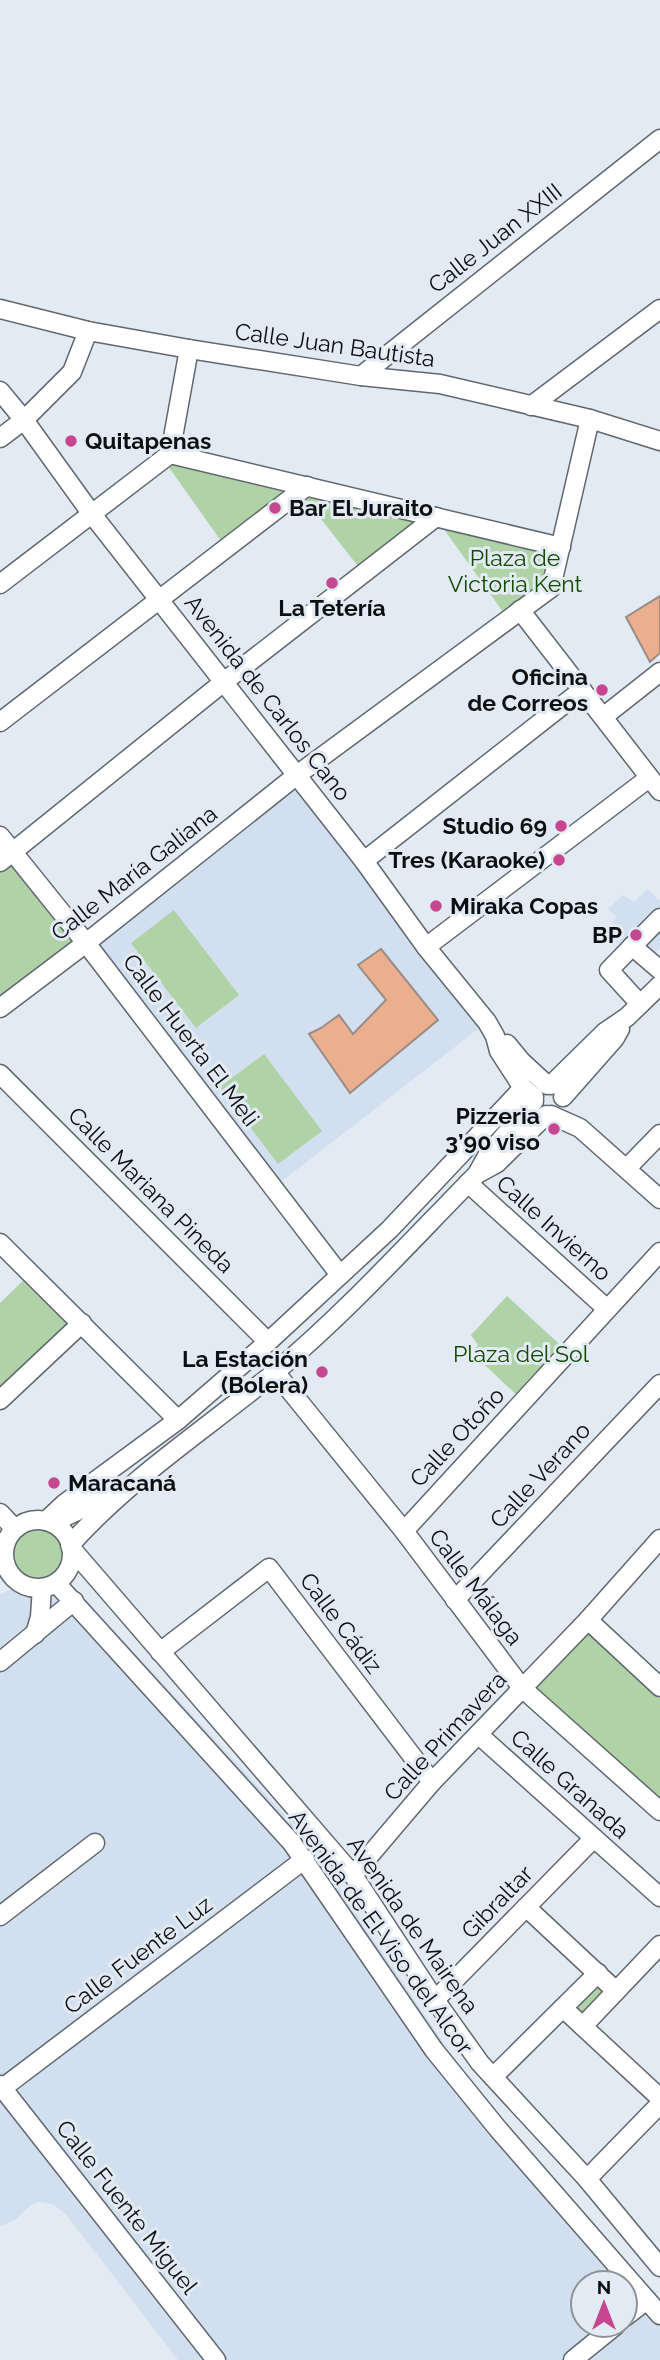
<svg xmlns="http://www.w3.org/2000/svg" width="660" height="2360" viewBox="0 0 660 2360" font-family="Raleway,sans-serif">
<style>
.built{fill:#d2dfef;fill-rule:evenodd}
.green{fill:#afd3a6}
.building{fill:#ebae8e;stroke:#988d87;stroke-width:2}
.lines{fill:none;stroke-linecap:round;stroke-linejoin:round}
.minor-casing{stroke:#60676f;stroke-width:21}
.minor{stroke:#fff;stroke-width:18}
.poi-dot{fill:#c74690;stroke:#e2eaf3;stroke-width:2.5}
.labels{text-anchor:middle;stroke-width:6;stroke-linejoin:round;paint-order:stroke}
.street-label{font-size:23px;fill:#0d1013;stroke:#e2eaf3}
.poi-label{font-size:23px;font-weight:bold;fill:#0d1013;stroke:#e2eaf3;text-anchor:end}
.park-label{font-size:23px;fill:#134900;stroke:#e2eaf3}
</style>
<rect width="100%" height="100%" fill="#e2eaf3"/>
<g class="built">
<path d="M297,775l190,247 -214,166 -187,-245z"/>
<path d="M648,889l12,12v46l-16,19 -28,-24 -7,-15 8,-10 -9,-8 15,-14 11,7z"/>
<path d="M55,1571l15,12 235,254 150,223 28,36 177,204v60h-482l-113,-147 -13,-9 -12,-2 -8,2 -17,16 -15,6v-632zM583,2283h42v42h-42z"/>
</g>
<g class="green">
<path d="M170,454l391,93 -10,41 -43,31 -72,-101 -72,56 -64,-82 -74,56 -63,-89z"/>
<path d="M13,852l73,91 -86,65v-146z"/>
<path d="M174,910l65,85 -43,33 -65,-85z"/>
<path d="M264,1054l58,77 -44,33 -58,-77z"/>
<path d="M31,1273l51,50 -82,81v-101z"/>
<path d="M507,1296l61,56 -45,49 -52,-49 7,-7 -7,-10z"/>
<circle cx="38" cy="1554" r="28"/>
<path d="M588,1620l72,67v124l-138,-123z"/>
<path d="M598,1973l18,18 -33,35 -20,-18z"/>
</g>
<g class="building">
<path d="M660,596v57l-10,9 -24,-45z"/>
<path d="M381,949l57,71 -88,73 -41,-59 12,-6 18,-13 14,19 33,-34 -28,-35z"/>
</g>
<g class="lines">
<defs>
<g id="minor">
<path d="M0,309l88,22 101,18 172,27 79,8 150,35 70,22"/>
<path d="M361,376l299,-237"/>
<path d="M0,391l24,29 67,93 273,348 62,86 61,75 8,14 4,15 24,37 11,9"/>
<path d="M531,406l129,-97"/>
<path d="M0,438l24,-18 48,-48 16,-41"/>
<path d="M170,454l391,93"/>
<path d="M0,584l170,-130 19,-105"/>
<path d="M520,610l140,181"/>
<path d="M603,717l57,-45"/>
<path d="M0,722l307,-236"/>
<path d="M0,836l86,107 254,332"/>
<path d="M364,861l218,-171"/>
<path d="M0,862l225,-181 211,-164"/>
<path d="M632,946l28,24"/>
<path d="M426,947l223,-169"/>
<path d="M640,1004l-31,-34 51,-52"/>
<path d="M0,1008l86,-65 211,-168 254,-187 39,-169"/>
<path d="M507,1044l14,17 26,24"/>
<path d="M0,1074l268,268"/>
<path d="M551,1085l54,-53 22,-15 33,-32"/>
<path d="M563,1097l52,-59 5,-9"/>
<path d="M551,1115l29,13 80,71"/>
<path d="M627,1168l33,-34"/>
<path d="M477,1174l20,-11 49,-48"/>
<path d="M468,1183l139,126"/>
<path d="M0,1243l178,177"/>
<path d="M275,1372l129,159 118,157 138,123"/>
<path d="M0,1400l82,-77"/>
<path d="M0,1513l15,16"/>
<circle cx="38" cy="1554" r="34"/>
<path d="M46,1521l18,-17 114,-84 90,-78 122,-113 133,-141"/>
<path d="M52,1523l63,-30"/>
<path d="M404,1531l256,-279"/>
<path d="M70,1545c60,-67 136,-116 204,-172 73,-61 136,-131 203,-199l10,-18 47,-55"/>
<path d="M71,1548l282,327 82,125 45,63 107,116 73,88"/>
<path d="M56,1583l236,260 142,207 64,79 162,186"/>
<path d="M455,1600l205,-216"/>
<path d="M588,1620l72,67"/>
<path d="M35,1634l5,-17 2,-29"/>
<path d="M160,1652l109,-84 163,214"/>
<path d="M0,1662l74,-61"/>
<path d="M479,1735l181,162"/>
<path d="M353,1875l79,-93 156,-162 72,-81"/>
<path d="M526,1907l90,84"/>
<path d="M0,1916l95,-73"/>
<path d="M435,2000l159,-162"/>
<path d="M563,2008l97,90"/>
<path d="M583,2026l77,-81"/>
<path d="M493,2077l105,-104"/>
<path d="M0,2085l216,275"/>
<path d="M0,2090l305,-231"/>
<path d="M587,2179l73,-75"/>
<path d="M625,2317l22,-17"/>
<path d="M573,2360l43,-35"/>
</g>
</defs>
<use href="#minor" class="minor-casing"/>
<use href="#minor" class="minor"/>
</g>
<g class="poi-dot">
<circle cx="71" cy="441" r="7"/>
<circle cx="275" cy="508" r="7"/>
<circle cx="332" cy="583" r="7"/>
<circle cx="602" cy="690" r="7"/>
<circle cx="561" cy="826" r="7"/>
<circle cx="559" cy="860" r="7"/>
<circle cx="436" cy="906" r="7"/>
<circle cx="636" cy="935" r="7"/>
<circle cx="554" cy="1129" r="7"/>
<circle cx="322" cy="1372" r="7"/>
<circle cx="54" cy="1483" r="7"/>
</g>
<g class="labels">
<g class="street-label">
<text transform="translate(495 238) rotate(-38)" y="8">Calle Juan XXIII</text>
<text transform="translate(335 345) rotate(8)" y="8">Calle Juan Bautista</text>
<text transform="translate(268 698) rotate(52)" y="8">Avenida de Carlos Cano</text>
<text transform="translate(134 873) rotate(-38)" y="8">Calle María Galiana</text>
<text transform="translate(191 1040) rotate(53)" y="8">Calle Huerta El Meli</text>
<text transform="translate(151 1190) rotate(45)" y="8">Calle Mariana Pineda</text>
<text transform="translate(554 1228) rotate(42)" y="8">Calle Invierno</text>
<text transform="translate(457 1437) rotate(-47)" y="8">Calle Otoño</text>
<text transform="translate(540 1475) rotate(-47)" y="8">Calle Verano</text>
<text transform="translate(476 1587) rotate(53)" y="8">Calle Málaga</text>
<text transform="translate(341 1623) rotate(53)" y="8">Calle Cádiz</text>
<text transform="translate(445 1736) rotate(-47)" y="8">Calle Primavera</text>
<text transform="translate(570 1784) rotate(42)" y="8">Calle Granada</text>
<text transform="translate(497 1902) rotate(-46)" y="8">Gibraltar</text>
<text transform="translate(413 1925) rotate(55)" y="8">Avenida de Mairena</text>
<text transform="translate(381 1932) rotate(54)" y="8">Avenida de El Viso del Alcor</text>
<text transform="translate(138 1955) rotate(-37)" y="8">Calle Fuente Luz</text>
<text transform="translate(127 2207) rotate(52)" y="8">Calle Fuente Miguel</text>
</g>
<g class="poi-label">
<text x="85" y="449" text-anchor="start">Quitapenas</text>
<text x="289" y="516" text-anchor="start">Bar El Juraito</text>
<text x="332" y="616" text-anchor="middle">La Tetería</text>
<text x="588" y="685">Oficina<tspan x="588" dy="26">de Correos</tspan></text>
<text x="547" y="834">Studio 69</text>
<text x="545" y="868">Tres (Karaoke)</text>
<text x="450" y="914" text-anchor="start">Miraka Copas</text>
<text x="622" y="943">BP</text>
<text x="540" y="1124">Pizzeria<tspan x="540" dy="26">3’90 viso</tspan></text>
<text x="308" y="1367">La Estación<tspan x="308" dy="26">(Bolera)</tspan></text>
<text x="68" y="1491" text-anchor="start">Maracaná</text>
</g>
<g class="park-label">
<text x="515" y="566">Plaza de<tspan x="515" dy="26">Victoria Kent</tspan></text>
<text x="521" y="1362">Plaza del Sol</text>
</g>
</g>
<g transform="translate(604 2304)"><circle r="33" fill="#e2eaf3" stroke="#8d9399" stroke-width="2"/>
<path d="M0-5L12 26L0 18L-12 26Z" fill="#c74690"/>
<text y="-10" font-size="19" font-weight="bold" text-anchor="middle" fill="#0d1013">N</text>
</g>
</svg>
